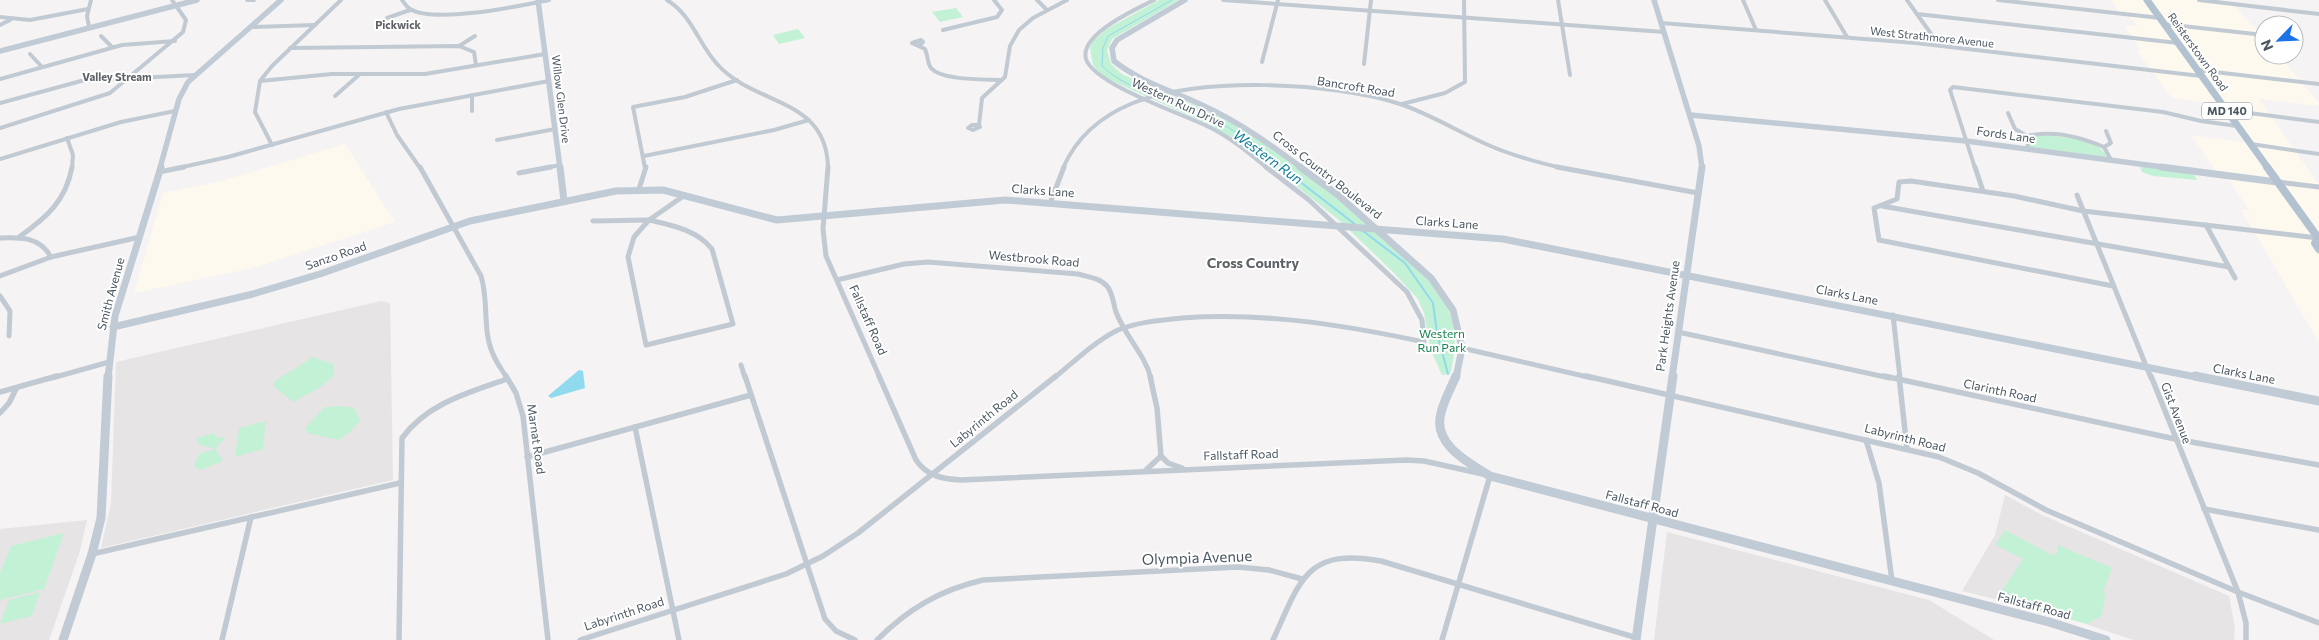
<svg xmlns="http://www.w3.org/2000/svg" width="2319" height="640" viewBox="0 0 2319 640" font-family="Commissioner,sans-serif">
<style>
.commercial{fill:#fdf9ef}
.education{fill:#e6e4e5}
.green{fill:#c3f1d5}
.water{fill:#90daee}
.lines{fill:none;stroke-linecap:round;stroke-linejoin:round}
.stream-far1{stroke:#90daee;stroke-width:1}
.stream{stroke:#90daee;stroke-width:2}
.street-far2{stroke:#c1cad2;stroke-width:4}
.street-far1{stroke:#c1cad2;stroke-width:5}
.street{stroke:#c1cad2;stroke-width:5.5}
.secondary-far2{stroke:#c1cbd6;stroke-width:5.5}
.secondary-far1{stroke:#c1cbd6;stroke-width:7}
.secondary{stroke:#c1cbd6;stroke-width:9}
.primary-far1{stroke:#b3c2d1;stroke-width:7}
.primary{stroke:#b3c2d1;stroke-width:8}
.labels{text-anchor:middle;stroke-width:4;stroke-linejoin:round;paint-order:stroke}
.far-neighbourhood-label{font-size:11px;font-weight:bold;fill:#5f6368;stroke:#fff}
.far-street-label{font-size:11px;fill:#4a5661;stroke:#fff}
.shield{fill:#fff;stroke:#808990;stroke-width:1}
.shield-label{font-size:11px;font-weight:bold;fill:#4a5661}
.street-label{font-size:12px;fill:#4a5661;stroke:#fff}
.park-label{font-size:12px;fill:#17864f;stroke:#fff}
.water-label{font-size:14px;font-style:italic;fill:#0c7c9b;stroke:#fff}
.neighbourhood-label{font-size:14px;font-weight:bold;fill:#5f6368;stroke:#fff}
.near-street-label{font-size:15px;fill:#4a5661;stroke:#fff}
</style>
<rect width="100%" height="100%" fill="#f5f3f3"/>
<g class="commercial">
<path d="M2108,0h107l17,4 32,34v17h15l40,48v3l-60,-7 60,86v157l-78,-132h8l-23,-35 -9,-2 -26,-38 58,8 -27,-38 -50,-7 -35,-47h4l-17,-26 13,1 -9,-12 -8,-1 -8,-12z"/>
<path d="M345,144l50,78 -142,46 -119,25 29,-100 55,-11z"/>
</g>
<g class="education">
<path d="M381,301l9,2 3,177 -292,68 10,-45 5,-141z"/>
<path d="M2005,495l37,20 187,81 6,32 -1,12h-101l-71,-24 -100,-25 33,-56z"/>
<path d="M87,520l-7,31 -31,89h-49v-111z"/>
<path d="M1667,532l262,68 65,40h-340z"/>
</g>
<g class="green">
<path d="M1159,0h20l-67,39 -5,11 4,14 11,10c37,17 75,30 111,50 56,31 105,75 153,117 21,19 44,36 58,60 13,23 13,48 6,73l-8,1 -12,-27 -6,-35 -6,-14 -25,-27 -53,-51 -61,-49 -43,-31 -26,-16 -100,-45 -11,-7 -6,-8 -3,-17 2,-6 15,-13z"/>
<path d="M956,8l7,9 -23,5 -8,-10z"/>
<path d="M798,29l7,9 -26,6 -6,-9z"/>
<path d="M2042,135c20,3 56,1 65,22l-78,-10 2,-11z"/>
<path d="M2140,166l53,7 4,7 -44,-4 -11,-4z"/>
<path d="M313,357l20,7 1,12 -15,12 -26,14 -20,-16 2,-5z"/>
<path d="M341,406l13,2 6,12 -11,13 -10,7 -32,-7 -2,-5 20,-21z"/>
<path d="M266,421l-3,28 -28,8 4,-29z"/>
<path d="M215,433v4l10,1 -10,11 8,12 -22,9 -7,-4 5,-12 16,-5 -16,-4 -3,-7z"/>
<path d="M2005,530l47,25 6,-3v-7l54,23 -9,24 3,3 -5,21 -14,8 -91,-25 27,-40 -28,-14z"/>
<path d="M64,533l-20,56 -44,11v-27l11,-27z"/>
<path d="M40,592l-8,24 -32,8 9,-24z"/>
</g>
<path class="water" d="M579,370l4,1 2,17 -34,10 -3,-2z"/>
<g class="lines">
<path class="stream-far1" d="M1172,0l-64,36 -5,12 -1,18c26,26 84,38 118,57 22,11 43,30 63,45"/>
<g class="stream">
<path d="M1281,167l75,58"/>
<path d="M1363,231l42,32 28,40 4,30 11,41"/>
</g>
<g class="street-far2">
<path d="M247,0h7"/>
<path d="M402,0c2,3 5,7 8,9 25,15 109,-3 139,-9"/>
<path d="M667,0c26,16 31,44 51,65 37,41 109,32 110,103"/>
<path d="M1037,0l10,10"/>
<path d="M1154,0c-17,9 -75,34 -68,59 8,26 100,56 125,69 20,10 39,26 56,40"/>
<path d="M1223,0l441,32"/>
<path d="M1558,0l12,75"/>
<path d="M1743,0l13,30"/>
<path d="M1825,0l22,37"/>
<path d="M1907,0l32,45"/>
<path d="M1998,0l162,18"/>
<path d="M2199,0l120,14"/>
<path d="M1917,14l261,29"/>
<path d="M0,17l30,3 58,-11"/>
<path d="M387,18l23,-8"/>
<path d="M1661,23l255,20 285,33"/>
<path d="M2164,24l100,11"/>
<path d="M0,25l10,-5"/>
<path d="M89,27l-2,-11 4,-16"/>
<path d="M251,27l64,-2"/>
<path d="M943,30l54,-13 5,-7 -8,-10"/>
<path d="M101,36l11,11"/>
<path d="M920,45l3,-3 -2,-2 -9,3 13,6c3,6 2,14 6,19 11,13 55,11 71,12"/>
<path d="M459,46l16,-10"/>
<path d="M290,48l169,-2 15,6 2,13"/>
<path d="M30,54l12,13"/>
<path d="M1262,62l16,-62"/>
<path d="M1364,64l7,-64"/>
<path d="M2197,70l122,14"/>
<path d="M0,79l122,-34 53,-4"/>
<path d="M260,81l72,-7h93l120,-20"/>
<path d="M472,95v16"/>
<path d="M335,96l25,-22"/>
<path d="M0,103l81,-22 114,-6"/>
<path d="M1402,104l43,-11 20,-11 -1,-82"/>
<path d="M2226,110l93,12"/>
<path d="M386,112l11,23 23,33"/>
<path d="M2008,113l7,16 12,7 1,13"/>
<path d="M972,125h7l1,2 -7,3 -5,-2z"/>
<path d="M979,125l3,-27 23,-21 5,-31 9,-16 14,-12 34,-18"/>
<path d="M0,128l110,-35 73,-61 3,-12 -14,-20"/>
<path d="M2106,131l5,12 -7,4 7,13"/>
<path d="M2027,136c25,-6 54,1 77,11"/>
<path d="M67,138l6,17 -1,13"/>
<path d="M497,140l58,-11"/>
<path d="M2251,144l68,10"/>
<path d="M272,145l-17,-33 5,-31 12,-15 69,-66"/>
<path d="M644,156l130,-26 35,-10"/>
<path d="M0,159l121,-37 54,-11"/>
<path d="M178,168l50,-11 171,-48 150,-28"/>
<path d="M545,168l15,-3"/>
<path d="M645,168l-12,-61 52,-10 52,-17"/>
<path d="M1063,168c14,-32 38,-52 70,-65 65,-27 200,-21 267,1 30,10 57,27 86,40 24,11 50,18 76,24"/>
<path d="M1975,168l-25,-78 3,-3 210,25 38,9 36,5"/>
</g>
<g class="street-far1">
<path d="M420,167l61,109c8,25 1,54 12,78 3,8 9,16 14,24"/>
<path d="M828,167l-5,62 3,27 54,122"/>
<path d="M1557,167l141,26"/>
<path d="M1975,167l8,24"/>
<path d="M159,172l25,-5"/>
<path d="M519,173l32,-6"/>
<path d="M2278,182l41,5"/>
<path d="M639,189l7,-22"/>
<path d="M2077,195l74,183"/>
<path d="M1050,203l14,-36"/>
<path d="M1882,206l347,61"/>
<path d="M649,220c22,5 48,10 63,29l21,75 -87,21 -18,-88 6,-20z"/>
<path d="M649,220l36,-25"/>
<path d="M593,221l56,-1"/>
<path d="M2206,225l29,53"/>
<path d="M19,237c27,-19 47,-36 53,-70"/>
<path d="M0,238c21,-1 40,-1 51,19"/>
<path d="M0,276l51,-19 89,-20"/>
<path d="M837,280l67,-16 24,-2 150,12c10,3 22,4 29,12 6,7 6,17 9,26 9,24 28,41 35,66"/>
<path d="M2113,286l-234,-46 -5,-32 23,-9 2,-17 12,-1 103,15 69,15 235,27"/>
<path d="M0,296l10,15 -1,25"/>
<path d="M1893,315l7,63"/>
<path d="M1678,332l212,46"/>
<path d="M1462,348l130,30"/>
<path d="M741,365l4,13"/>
<path d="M52,378l57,-16"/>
<path d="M1054,378c20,-16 41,-37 64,-48 20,-8 43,-10 64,-12 82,-6 162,7 242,24l-2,-22 -15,-28 -98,-92 -43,-33"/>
</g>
<g class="street">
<path d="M506,376l10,17 7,23 25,224"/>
<path d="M745,376l80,243 11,12 19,9"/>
<path d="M879,376l37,84c11,16 26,19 45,20l445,-20 18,1 59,13"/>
<path d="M1586,376l353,81 39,16 68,37 192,82 81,31"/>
<path d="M1884,376l291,63 144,26"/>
<path d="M1899,376l8,73"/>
<path d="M2151,376l87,216 8,31v17"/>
<path d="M0,392l57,-16"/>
<path d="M0,413l9,-10 7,-14"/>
<path d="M635,427l44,213"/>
<path d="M1866,440l13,43 13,98"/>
<path d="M1161,456l7,7 14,5"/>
<path d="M527,457l224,-62"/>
<path d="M1145,471l16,-15 -4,-48 -7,-32"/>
<path d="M2204,509l115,21"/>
<path d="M92,554l308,-71"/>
<path d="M222,640l29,-123"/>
<path d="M399,640l3,-202c26,-35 66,-45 105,-59"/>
<path d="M580,640l206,-66 37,-18 35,-23 198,-157"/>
<path d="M877,640c31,-31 63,-50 106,-60l255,-13 31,3 33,9"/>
<path d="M1273,640c27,-58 32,-93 108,-79l256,77"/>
<path d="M1442,640l48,-164"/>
</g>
<g class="secondary-far2">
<path d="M538,0l22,168"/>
<path d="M1185,0l-68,40 -5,8 2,13c26,21 59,30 90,45 35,16 67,39 98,62"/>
<path d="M1654,0l45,146 3,22"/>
<path d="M0,51l197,-51"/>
<path d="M1690,115l276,26 204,27"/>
<path d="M160,168l19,-69 9,-17 93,-82"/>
</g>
<g class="secondary-far1">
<path d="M560,167l4,34"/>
<path d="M1300,167l38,28 93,83 22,32 9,38 -6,30"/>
<path d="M2161,167l116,15"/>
<path d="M113,327l140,-33 67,-20 150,-53 146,-30 47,-1 114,30 228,-20 498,39 698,139"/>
<path d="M108,378l7,-62 46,-149"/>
<path d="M1672,378l30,-211"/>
</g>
<g class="secondary">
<path d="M1456,376c-5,12 -12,24 -15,37 -9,31 28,50 49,63l559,146 57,18"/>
<path d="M2195,376l124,25"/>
<path d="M63,640l29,-86 9,-36 7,-142"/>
<path d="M1636,640l37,-264"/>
</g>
<path class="primary-far1" d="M2147,0l121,168"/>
<g class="primary">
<path d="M2267,167l52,72"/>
<path d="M2318,238l-3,5 4,6"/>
</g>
</g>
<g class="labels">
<g class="far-neighbourhood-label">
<text x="398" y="29">Pickwick</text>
<text x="117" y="81">Valley Stream</text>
</g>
<g class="far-street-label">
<text transform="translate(1932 37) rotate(6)" y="4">West Strathmore Avenue</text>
<text transform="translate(2198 52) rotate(54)" y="4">Reisterstown Road</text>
<text transform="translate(561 99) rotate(83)" y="4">Willow Glen Drive</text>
</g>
<rect class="shield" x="2202" y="102.5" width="50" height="17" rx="4"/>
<g class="shield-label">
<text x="2227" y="115">MD 140</text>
</g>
<g class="street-label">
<text transform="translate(1356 87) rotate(9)" y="4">Bancroft Road</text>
<text transform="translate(1178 103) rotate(25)" y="4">Western Run Drive</text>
<text transform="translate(2006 135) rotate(8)" y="4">Fords Lane</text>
<text transform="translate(1327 175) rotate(38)" y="4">Cross Country Boulevard</text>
<text transform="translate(1043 191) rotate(4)" y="4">Clarks Lane</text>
<text transform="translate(1447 223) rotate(4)" y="4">Clarks Lane</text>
<text transform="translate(336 256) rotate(-19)" y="4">Sanzo Road</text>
<text transform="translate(1034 259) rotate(5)" y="4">Westbrook Road</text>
<text transform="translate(111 294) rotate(-75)" y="4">Smith Avenue</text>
<text transform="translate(1847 295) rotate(11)" y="4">Clarks Lane</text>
<text transform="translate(1668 316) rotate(-82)" y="4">Park Heights Avenue</text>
<text transform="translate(868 320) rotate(66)" y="4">Fallstaff Road</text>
<text transform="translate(2244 374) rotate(11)" y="4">Clarks Lane</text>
<text transform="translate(2000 391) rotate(12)" y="4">Clarinth Road</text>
<text transform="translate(2176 413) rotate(69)" y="4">Gist Avenue</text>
<text transform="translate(984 419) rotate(-39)" y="4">Labyrinth Road</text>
<text transform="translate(1905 438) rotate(14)" y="4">Labyrinth Road</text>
<text transform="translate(536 439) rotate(82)" y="4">Marnat Road</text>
<text transform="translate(1241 455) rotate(-2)" y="4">Fallstaff Road</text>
<text transform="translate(1642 504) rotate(15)" y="4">Fallstaff Road</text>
<text transform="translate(2034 606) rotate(15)" y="4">Fallstaff Road</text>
<text transform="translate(624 614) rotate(-18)" y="4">Labyrinth Road</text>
</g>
<g class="park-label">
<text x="1442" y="338">Western<tspan x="1442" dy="14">Run Park</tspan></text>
</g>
<g class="water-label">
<text transform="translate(1268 157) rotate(36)" y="5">Western Run</text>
</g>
<g class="neighbourhood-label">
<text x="1253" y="268">Cross Country</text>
</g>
<g class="near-street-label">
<text transform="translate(1197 558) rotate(-2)" y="5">Olympia Avenue</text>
</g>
</g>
<g transform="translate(2279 40) rotate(246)"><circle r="24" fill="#ffffff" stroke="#b7bbc0"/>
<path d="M0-4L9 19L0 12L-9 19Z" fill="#1a73e8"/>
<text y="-8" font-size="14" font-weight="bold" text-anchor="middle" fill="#4a5661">N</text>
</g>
</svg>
